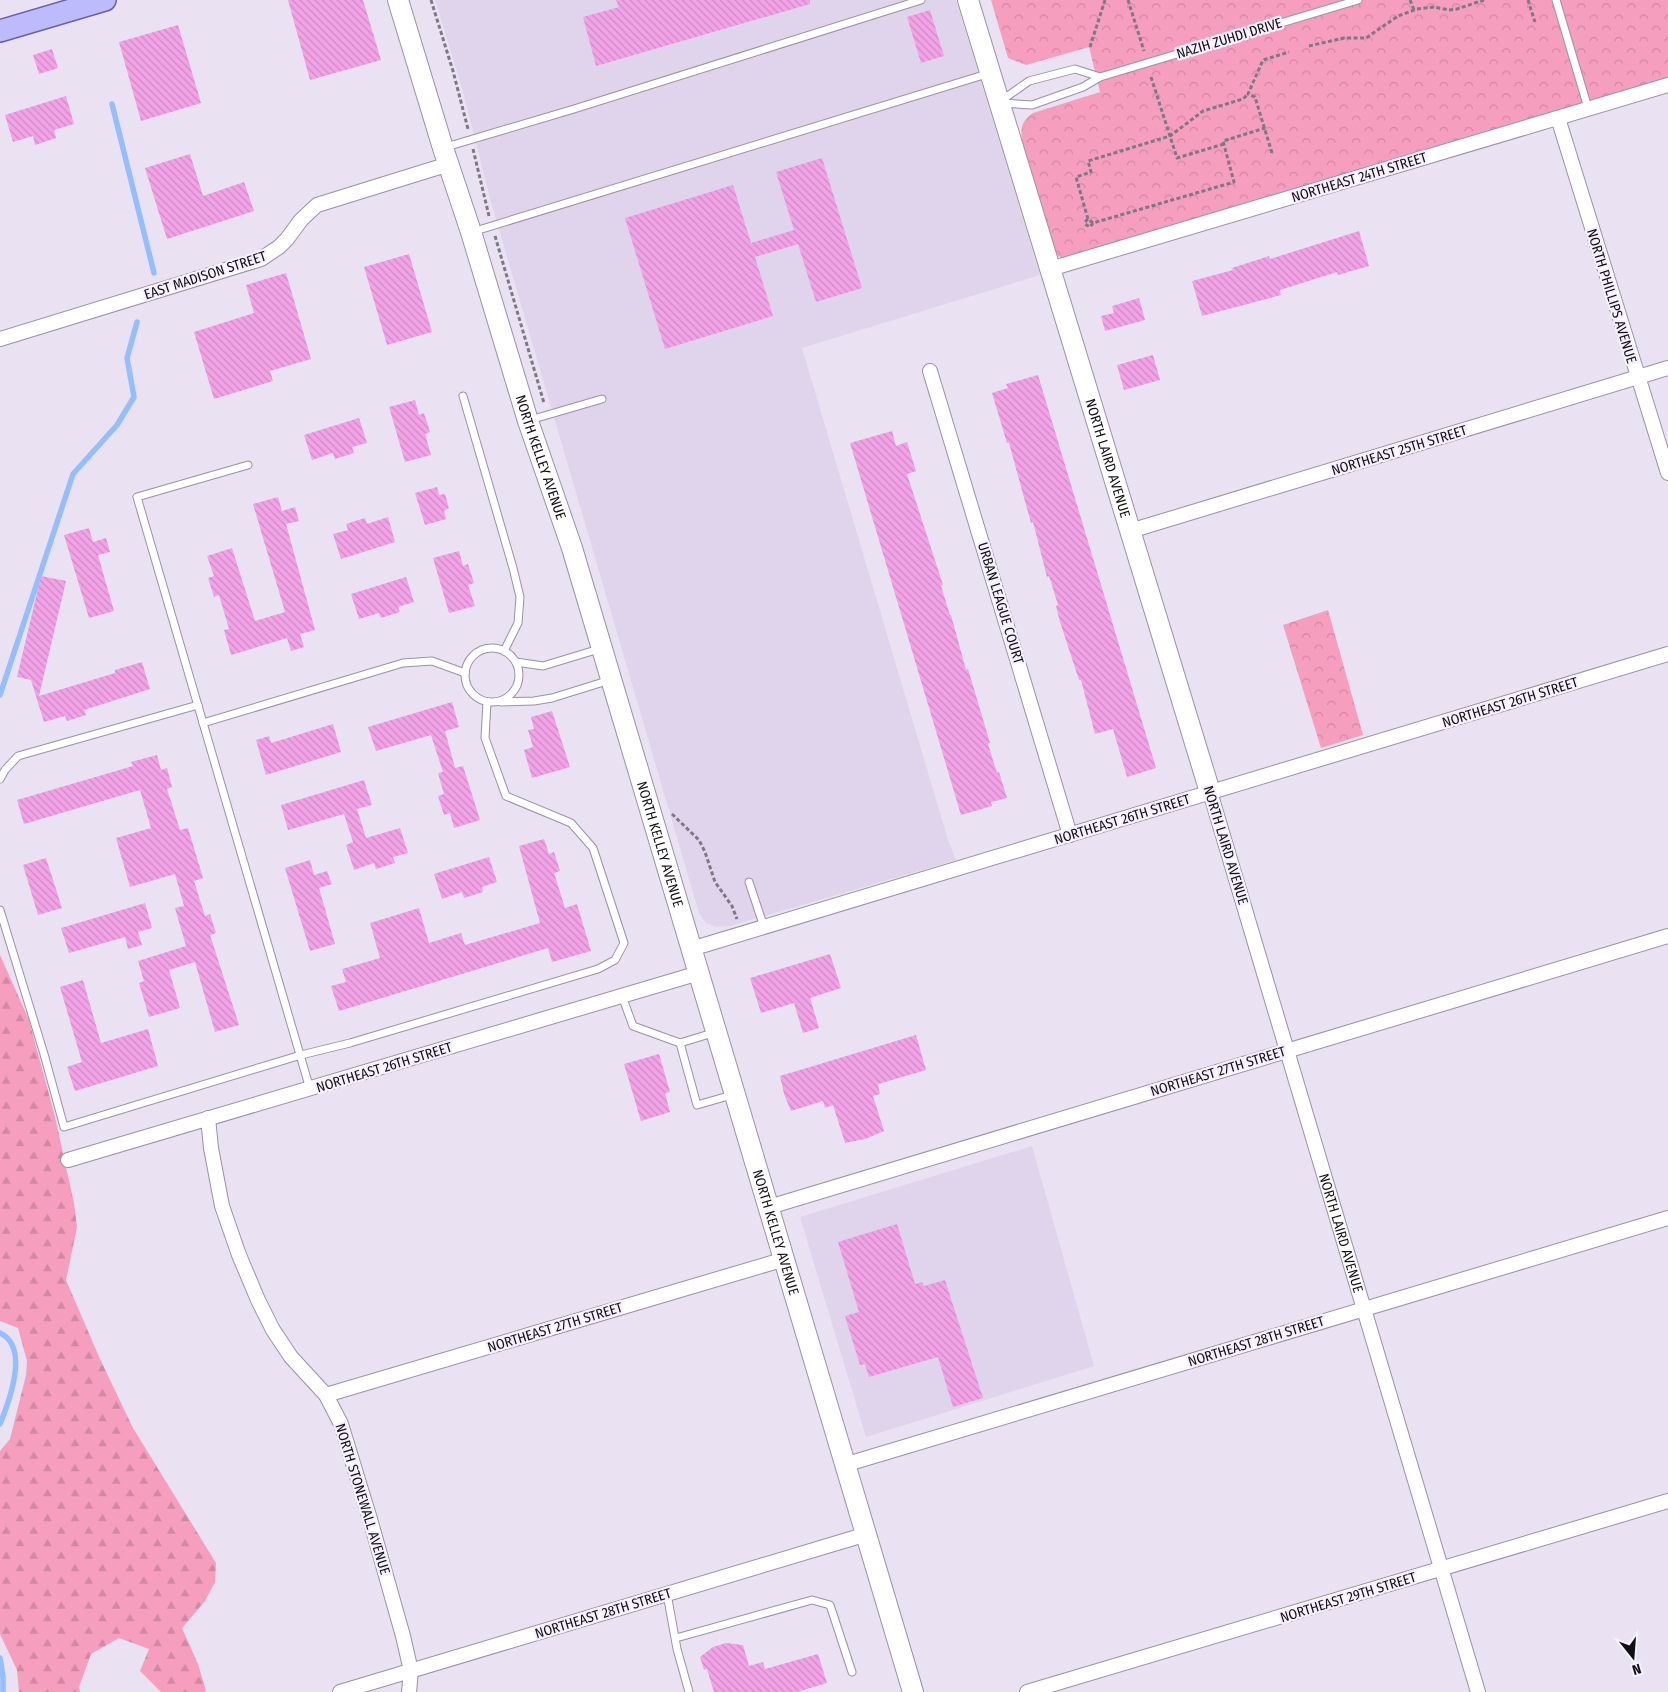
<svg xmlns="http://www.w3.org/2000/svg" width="1668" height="1692" viewBox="0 0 1668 1692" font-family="'Fira Sans Condensed',sans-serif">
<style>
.built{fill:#dfd4eb}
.forest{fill:url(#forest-firs)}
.park{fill:url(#park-crowns)}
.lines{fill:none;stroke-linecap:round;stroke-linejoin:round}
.stream{stroke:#95beff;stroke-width:5.5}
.building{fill:url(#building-back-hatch)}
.lane-casing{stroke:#9a92a1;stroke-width:9}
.street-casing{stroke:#9a92a1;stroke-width:16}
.secondary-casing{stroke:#9a92a1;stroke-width:22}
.primary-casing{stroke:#6661aa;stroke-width:24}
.path{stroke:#7e7884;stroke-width:3;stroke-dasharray:4 2.5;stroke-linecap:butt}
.lane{stroke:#fff;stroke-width:7}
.street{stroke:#fff;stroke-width:14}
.secondary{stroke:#fff;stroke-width:20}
.primary{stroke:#bebbfc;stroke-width:21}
.labels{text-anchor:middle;stroke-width:4.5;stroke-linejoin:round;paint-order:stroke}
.street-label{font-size:14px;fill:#110e14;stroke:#f7f0fe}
</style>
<defs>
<pattern id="forest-firs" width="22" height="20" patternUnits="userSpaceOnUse" patternTransform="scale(1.25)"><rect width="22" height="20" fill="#f69ebe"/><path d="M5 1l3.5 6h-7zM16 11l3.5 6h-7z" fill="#d287a2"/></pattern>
<pattern id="park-crowns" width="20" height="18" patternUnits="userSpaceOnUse" patternTransform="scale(1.25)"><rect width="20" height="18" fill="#f69ebe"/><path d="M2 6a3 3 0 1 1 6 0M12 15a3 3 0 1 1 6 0" fill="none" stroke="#d287a2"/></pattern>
<pattern id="building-back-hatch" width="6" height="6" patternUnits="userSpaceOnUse" patternTransform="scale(1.25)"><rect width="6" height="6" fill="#f2a2e6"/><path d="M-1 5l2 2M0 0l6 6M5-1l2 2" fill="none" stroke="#ce8ac4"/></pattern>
</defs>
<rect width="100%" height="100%" fill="#eae2f3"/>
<g class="built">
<path d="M435,0h521l84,275 -238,73 146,492 8,20 -226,66 -14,1 -10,-4 -7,-10 -208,-711 -29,-114z"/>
<path d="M1032,1146l62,220 -228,71 -66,-220z"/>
</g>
<path class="forest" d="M0,955l29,65 26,97 19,86 3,24 -11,53 34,79 33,69 83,135 -1,19 -10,19 -23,27 16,36 8,27 -2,1h-43l-21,-21 9,-22 -30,-11 -28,16 -12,33 1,5h-61l-2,-22 -17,-36v-183l10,-12 16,-64 1,-14 -9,-33 -18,-7z"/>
<g class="park">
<path d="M991,0h677v78l-342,104 -261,77 -7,-3 -5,-7 -31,-106c-1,-16 -2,-20 11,-30l67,-21 -11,-45 -63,18 -18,-7z"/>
<path d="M1328,610l35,125 -42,13 -38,-123z"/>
</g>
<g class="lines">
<g class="stream">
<path d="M112,104l42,169"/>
<path d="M0,695l73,-221 44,-49 17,-28 -7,-39 10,-36"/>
<path d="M0,1333c30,14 9,69 0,91"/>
<path d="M0,1658l3,19v15"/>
</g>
</g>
<g class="building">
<path d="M288,0h75l18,60 -71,20z"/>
<path d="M616,0h194v4l-214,62 -13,-49 36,-10z"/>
<path d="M930,10l14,46 -23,7 -14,-46z"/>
<path d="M178,25l23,78 -60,18 -22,-79z"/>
<path d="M52,49l6,19 -19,6 -6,-19z"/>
<path d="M66,96l8,28 -20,6 2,8 -21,7 -2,-9 -20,6 -8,-27z"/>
<path d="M190,154l13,42 41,-14 10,29 -87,28 -22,-71z"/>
<path d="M822,158l40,130 -46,14 -18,-58 -43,13 18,59 -108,33 -40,-131 108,-33 18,58 43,-13 -18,-58z"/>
<path d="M1359,231l10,35 -31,9 -1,-3 -57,18 1,5 -79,21 -10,-35 41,-11 -1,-2 37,-12 1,3z"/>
<path d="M409,254l23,78 -45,13 -23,-78z"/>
<path d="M286,273l25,86 -41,12 3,10 -59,18 -20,-67 60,-19 -8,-28z"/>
<path d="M1139,298l6,22 -40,11 -4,-15 13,-3 -2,-7z"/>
<path d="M1153,355l7,25 -36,10 -7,-25z"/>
<path d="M1038,375l118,393 -29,9 -14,-48 -18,5 -14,-54h-2l-19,-58 -4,-16 2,-1 -9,-29 -2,1 -14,-55 -2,1 -22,-80h-2l-15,-50 16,-5 -2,-4z"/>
<path d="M415,400l4,15 5,-2 6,19 -5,2 6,21 -26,7 -16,-55z"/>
<path d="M359,418l8,25 -15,4 2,6 -19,6 -2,-6 -21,7 -8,-25z"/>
<path d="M892,431l4,15 11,-4 9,29 -9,3 36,111 -2,1 9,29h1l15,55 2,-1 22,74 -2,1 9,29 2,-1 8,26 -16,4 1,4 -31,9 -111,-372z"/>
<path d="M437,487l2,8 6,-1 4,14 -5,3 2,8 -21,6 -10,-32z"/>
<path d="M278,497l4,14 13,-4 4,14 -13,3 29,106 -15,4 4,13 -13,4 -4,-13 -56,17 -7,-25 5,-1 -10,-34 -5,2 -6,-19 6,-2 -7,-20 25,-8 23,73 30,-9 -32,-108z"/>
<path d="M388,517l7,25 -54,17 -8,-25 15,-4 -2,-6 19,-6 2,6z"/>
<path d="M89,528l4,14 13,-4 4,14 -12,3 16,56 -25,7 -25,-83z"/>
<path d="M459,551l4,15 5,-2 6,19 -6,2 7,21 -26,7 -16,-55z"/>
<path d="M41,576l25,5 -27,115 76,-23v-3l27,-8 8,27 -66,21 2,5 -19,6 -2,-5 -21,6 -13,-42 -14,-3z"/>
<path d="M406,577l8,25 -16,5 2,5 -19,6 -2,-5 -20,6 -8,-25z"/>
<path d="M452,702l7,25 -14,4 10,37 8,-2 17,54 -26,8 -4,-15 -6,2 -6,-19 6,-2 -6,-21 5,-1 -12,-37 -55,16 -8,-24z"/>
<path d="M552,711l18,56 -38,11 -8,-28 9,-3 -5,-17 6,-1 -3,-12z"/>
<path d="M333,724l8,28 -75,23 -10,-35 13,-4 2,7z"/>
<path d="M157,755l4,15 6,-2 5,19 -5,2 13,41 8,-2 15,50 -9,3 11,35 5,-2 6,19 -6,2 29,90 -24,7 -20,-70 -26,8 11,38 -31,9 -10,-34 5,-2 -6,-20 48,-15 -11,-38 9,-2 -9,-32 -45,13 -14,-49 35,-10 -11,-38 -116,34 -7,-24 116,-34 -2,-4z"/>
<path d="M364,780l8,25 -15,4 9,29 34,-10 8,25 -15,4 2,6 -19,6 -2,-6 -20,7 -8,-25 7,-3 -9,-28 -56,16 -7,-25z"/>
<path d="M544,839l5,15 5,-2 6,19 -6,2 11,35 12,-4 14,47 -39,11 -4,-14 -209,63 -8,-25 15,-4 -4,-13 38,-11 -10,-35 49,-15 10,35 32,-10 4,12 75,-22 -21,-77z"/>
<path d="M489,857l8,25 -15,5 1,5 -19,6 -2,-6 -20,7 -8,-25z"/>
<path d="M46,858l16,50 -24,7 -15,-50z"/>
<path d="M310,860l4,15 13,-4 5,13 -13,4 16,56 -25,7 -25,-83z"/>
<path d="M145,903l7,25 -14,4 4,13 -14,4 -3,-12 -56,16 -8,-25z"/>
<path d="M830,954l11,34 -31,10 9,30 -16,5 -9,-30 -33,10 -11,-35z"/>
<path d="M83,980l18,63 47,-14 10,37 -83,25 -8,-24 15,-5 -22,-75z"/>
<path d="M916,1035l10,35 -48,14 2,10 -7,2 11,35 -19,8 -20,4 -12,-38 -8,3 -2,-7 -32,10 -7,-17 -4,-18z"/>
<path d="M659,1054l11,38 -5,1 5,19 -29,9 -17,-57z"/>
<path d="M897,1224l18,60 7,-2 2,4 21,-6 38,118 -30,9 -15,-50 -69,20 -4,-13 -5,1 -15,-49 14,-4 -21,-70z"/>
<path d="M726,1643l17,2 6,21 14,-4 2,7 53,-15 9,29 -30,9h-83l-7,-23 -3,1 -4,-13 13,-10z"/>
</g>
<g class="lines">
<defs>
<g id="lane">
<path d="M1556,0l32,108"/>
<path d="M1002,100l27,-19 46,-12 25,8"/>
<path d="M1001,103l31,2 51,-18 17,-10 258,-77"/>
<path d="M446,147l128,-38 347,-109"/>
<path d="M472,232l518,-159"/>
<path d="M463,396l50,172 7,29 -2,26 -14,28"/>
<path d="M530,420l72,-21"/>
<path d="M248,465l-111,32 173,592"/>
<circle cx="492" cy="675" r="27"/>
<path d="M516,662l27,4 56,-17"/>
<path d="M501,702l33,-1 18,-3 58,-18"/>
<path d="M203,723l200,-60 29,-2 33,12"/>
<path d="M0,779l5,-9 13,-14 180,-51"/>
<path d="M749,882l15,45"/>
<path d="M0,910l44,144 20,73 237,-72 49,-12 248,-74 17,-9 9,-17 -31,-95 -22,-25 -65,-27 -21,-58 2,-36"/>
<path d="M622,996l11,30 47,17"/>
<path d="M716,1032l-36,11 17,62 35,-10"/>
<path d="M667,1594l10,55 12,43"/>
<path d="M676,1638l136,-38 18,5 22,67"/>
</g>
<g id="street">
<path d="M1558,118l110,355"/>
<path d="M1050,269l618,-184"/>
<path d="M0,339l261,-80 18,-12 8,-8 14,-19 16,-15 132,-41"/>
<path d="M930,371l140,464"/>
<path d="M1130,531l538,-163"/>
<path id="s1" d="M1210,792l268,900"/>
<path d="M691,949l977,-295"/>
<path d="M208,1118l3,30 11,58 17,49 19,45 15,30 18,27 35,38 15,29 29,95 33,117 8,35 -2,21"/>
<path d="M68,1160l631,-187"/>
<path d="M769,1207l899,-271"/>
<path d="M326,1395l459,-136"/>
<path d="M844,1465l824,-247"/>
<path d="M340,1692l527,-158"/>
<path d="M1027,1692l641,-191"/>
</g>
<g id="secondary">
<path id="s2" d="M398,0l45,148 28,84 57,189 44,127 341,1144"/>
<path id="s3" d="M968,0l242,792"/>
</g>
<path id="primary" d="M0,31l105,-31"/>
</defs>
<use href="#lane" class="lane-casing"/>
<use href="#street" class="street-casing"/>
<use href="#secondary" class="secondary-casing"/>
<use href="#primary" class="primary-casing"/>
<g class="path">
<path d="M431,0l22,71 15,58"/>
<path d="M1128,0l16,51"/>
<path d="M1410,0l4,10"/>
<path d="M1528,0l7,22"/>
<path d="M1309,46l35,-8h22l32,-22 19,-7 17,-2 15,3 8,-1 27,-9"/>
<path d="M1090,47l15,-47"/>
<path d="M1151,77l26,81 47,-14"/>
<path d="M473,149l16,67"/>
<path d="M1272,153l-17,-56 -7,-3 15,-34 26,-8"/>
<path d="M1088,219l-12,-42 15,-5 -3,-11 82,-25 33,-25 40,-12 5,-5"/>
<path d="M1093,223l-5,-4 -3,3v2l5,3 3,-4 141,-41 -11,-41 42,-13"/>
<path d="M495,236l49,167"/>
<path d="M672,814l27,26 6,12 10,30 17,24 5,13"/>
</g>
<use href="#lane" class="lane"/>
<use href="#street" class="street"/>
<use href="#secondary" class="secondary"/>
<use href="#primary" class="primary"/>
</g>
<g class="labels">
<g class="street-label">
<text transform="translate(1229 38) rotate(-17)" y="5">NAZIH ZUHDI DRIVE</text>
<text transform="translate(1359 177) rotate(-17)" y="5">NORTHEAST 24TH STREET</text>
<text transform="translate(205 275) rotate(-18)" y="5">EAST MADISON STREET</text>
<text transform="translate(1612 296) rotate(73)" y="5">NORTH PHILLIPS AVENUE</text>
<text transform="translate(1399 450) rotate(-17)" y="5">NORTHEAST 25TH STREET</text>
<text dy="5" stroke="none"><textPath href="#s2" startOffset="479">NORTH KELLEY AVENUE</textPath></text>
<text dy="5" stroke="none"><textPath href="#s3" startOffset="479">NORTH LAIRD AVENUE</textPath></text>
<text transform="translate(1001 603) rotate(73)" y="5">URBAN LEAGUE COURT</text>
<text transform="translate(1510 702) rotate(-17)" y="5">NORTHEAST 26TH STREET</text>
<text transform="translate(1122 819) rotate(-17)" y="5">NORTHEAST 26TH STREET</text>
<text dy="5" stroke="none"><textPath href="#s2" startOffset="884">NORTH KELLEY AVENUE</textPath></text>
<text transform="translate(1226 845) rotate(73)" y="5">NORTH LAIRD AVENUE</text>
<text transform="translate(384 1067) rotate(-17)" y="5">NORTHEAST 26TH STREET</text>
<text transform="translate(1218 1071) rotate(-17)" y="5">NORTHEAST 27TH STREET</text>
<text dy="5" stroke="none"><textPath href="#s2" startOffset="1289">NORTH KELLEY AVENUE</textPath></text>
<text dy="5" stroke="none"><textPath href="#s1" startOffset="460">NORTH LAIRD AVENUE</textPath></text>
<text transform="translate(555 1327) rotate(-17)" y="5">NORTHEAST 27TH STREET</text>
<text transform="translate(1256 1341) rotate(-17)" y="5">NORTHEAST 28TH STREET</text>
<text transform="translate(363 1499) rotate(73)" y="5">NORTH STONEWALL AVENUE</text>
<text transform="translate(1348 1597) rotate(-17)" y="5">NORTHEAST 29TH STREET</text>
<text transform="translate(603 1613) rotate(-17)" y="5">NORTHEAST 28TH STREET</text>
</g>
</g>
<g transform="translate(1633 1657) rotate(163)" stroke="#f7f0fe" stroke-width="4" paint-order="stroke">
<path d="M0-4L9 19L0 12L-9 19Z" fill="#110e14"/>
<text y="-8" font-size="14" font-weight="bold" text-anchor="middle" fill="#110e14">N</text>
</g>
</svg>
